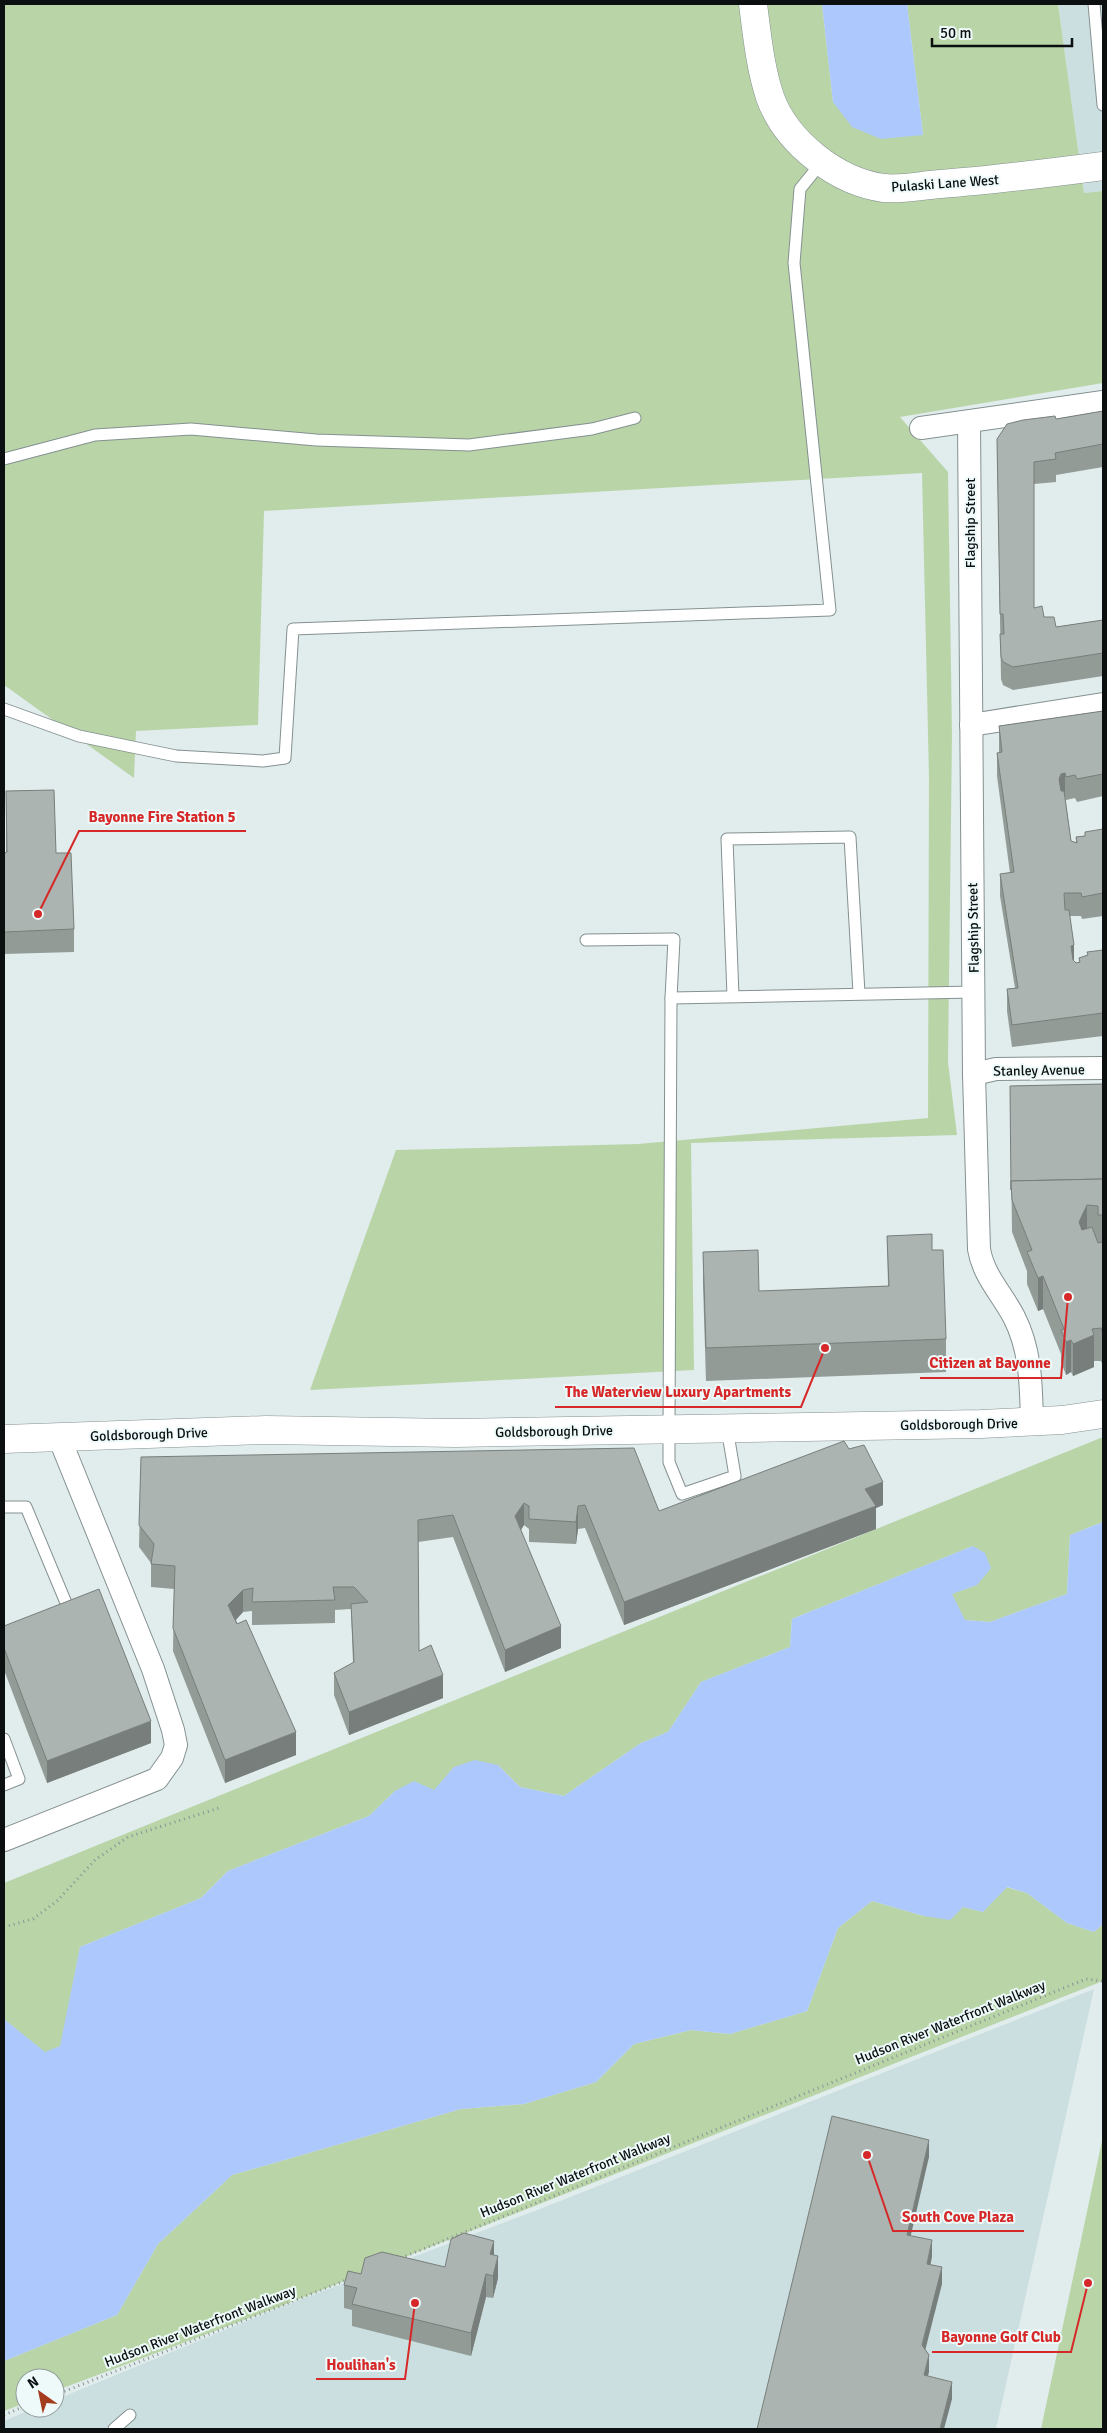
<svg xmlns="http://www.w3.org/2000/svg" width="1107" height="2433" viewBox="0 0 1107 2433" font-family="Signika,sans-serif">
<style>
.built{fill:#cbdfe0}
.green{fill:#b9d5a8}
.water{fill:#acc8fc}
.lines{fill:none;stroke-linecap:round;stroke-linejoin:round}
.lane-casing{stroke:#859090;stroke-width:13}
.street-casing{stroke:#859090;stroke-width:24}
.secondary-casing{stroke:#859090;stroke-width:29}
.path{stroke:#8a9393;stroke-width:3;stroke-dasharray:1 4;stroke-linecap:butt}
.lane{stroke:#fff;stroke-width:11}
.street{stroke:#fff;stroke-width:22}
.secondary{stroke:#fff;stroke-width:28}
.wall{fill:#939b97}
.shaded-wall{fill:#787e7b}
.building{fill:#abb4b0;stroke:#787e7b}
.labels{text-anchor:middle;stroke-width:4;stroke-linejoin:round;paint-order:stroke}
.street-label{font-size:14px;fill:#0b0f0f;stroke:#eefafa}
.leader{fill:none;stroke:#d62828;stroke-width:2}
.callout-dot{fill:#d62828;stroke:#eefafa;stroke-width:2}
.callout-label{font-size:15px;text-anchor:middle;font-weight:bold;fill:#d62828;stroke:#eefafa;stroke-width:4;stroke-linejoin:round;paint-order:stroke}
</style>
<rect width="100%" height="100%" fill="#e1eced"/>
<g class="built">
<path d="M1058,4h45v187l-19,2z"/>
<path d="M1094,1989l-98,440h-992v-8l31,-13h20v-8l221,-91 264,-100z"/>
</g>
<g class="green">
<path d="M4,4h818l11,98 90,33 -16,-131h151l26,189 19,-2v192l-203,34 48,55 4,263 -4,327 9,73 -266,8 3,227 -384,20 86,-240 242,-6 290,-26 1,-340 -7,-305 -658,38 -6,214 -122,6 -2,47 -130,-93z"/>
<path d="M1103,1437v85l-33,13 -3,59 -77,28 -26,-2 -13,-26 26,-9 -4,-39 -181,73 -2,28 -89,35 -33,50 -27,11 -77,53 -44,-9 -22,-22 -44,2 -20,24 -20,-9 -19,9 -26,25 -141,55 -27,27 -121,49 -19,99 -16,7 -41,-34v-136z"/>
<path d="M1006,1887l21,6 40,30 27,9 9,-8v57l-819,324 -229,86v-13h-30v25l-21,8v-50l113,-46 41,-71 74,-69 229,-66 63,-5 72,-22 38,-38 57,-14 39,4 77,-23 31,-83 34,-27 52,15 39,-9 20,5z"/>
<path d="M1103,2136v293h-62z"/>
</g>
<g class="water">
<path d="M822,4h85l16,131 -42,4 -29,-12 -19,-25z"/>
<path d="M1103,1522v402l-9,8 -27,-9 -40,-30 -20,-6 -24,25 -20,-5 -13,13 -26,-4 -52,-15 -34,27 -31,83 -77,23 -39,-4 -57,14 -38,38 -72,22 -63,5 -229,66 -74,69 -41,71 -113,46v-342l41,33 15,-6 20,-99 121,-49 27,-27 141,-55 26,-25 19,-10 20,9 20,-23 21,-7 23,5 22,22 44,9 77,-53 27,-11 33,-50 89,-35 2,-28 181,-73 12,7 6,15 -14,17 -25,9 13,26 25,2 77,-28 3,-59z"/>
</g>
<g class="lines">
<defs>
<g id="lane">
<path d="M1094,4l9,101"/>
<path d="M4,459l91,-24 96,-6 125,11 153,5 123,-16 43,-11"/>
<path d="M4,709l75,27 97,20 87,5 22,-3 8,-129 537,-19 -36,-347 6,-74 21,-26"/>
<path d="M586,940l88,-1 -3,59 -2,430v34l13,32 53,-18 -8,-48"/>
<path d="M733,996l-6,-157 123,-2 9,156"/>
<path d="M671,998l303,-6"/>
<path d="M4,1507h22l43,103 -5,2"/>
<path d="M4,1739l15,40 -15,6"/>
<path d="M114,2429l16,-14"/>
</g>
<g id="street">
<path d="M969,423l5,651 5,175c4,26 23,45 35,68 17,33 17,68 18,105"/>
<path d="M921,428l182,-26"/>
<path d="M971,725l132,-21"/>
<path d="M974,1074l22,-5 107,-1"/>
<path d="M4,1840l153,-61 15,-21 4,-13 -3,-15 -20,-61 -94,-232"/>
</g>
<g id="secondary">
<path d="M753,4c4,31 7,63 17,93 16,45 67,85 114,91 18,2 39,-3 57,-4 54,-4 108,-11 162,-18"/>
<path d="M4,1439l262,-9 190,3 525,-9 81,-4 41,-6"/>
</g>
</defs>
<use href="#lane" class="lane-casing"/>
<use href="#street" class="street-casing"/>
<use href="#secondary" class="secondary-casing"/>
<g class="path">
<path d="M4,1927l29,-8 24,-18 38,-41 33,-23 94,-30"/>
<path d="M401,2258l685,-279 17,2"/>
<path d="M55,2395l294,-116"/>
<path d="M4,2415l21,-9"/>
</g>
<use href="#lane" class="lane"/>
<use href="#street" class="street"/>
<use href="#secondary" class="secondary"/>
</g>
<g class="wall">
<path d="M1103,411v56l-47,8v7l-22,2v124l10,9 12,10 47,-7v56l-90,14 -10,-5 -2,-6 -4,-240 59,-20z"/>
<path d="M1103,711v85l-26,6 -2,-4 -9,2 -1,-4 6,45 5,2v-6l9,-1 18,-7v87l-21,3 -1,-3h-11l4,45 2,2 3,-1v-4l24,-8v86l-91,11 -5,-36v-22l8,-1 -15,-92v-22l10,-1 -13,-97v-23h2v-27z"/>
<path d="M6,791l50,62 18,76v23l-70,2v-101l2,-1z"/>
<path d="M1103,1084v282l-2,-5h-7v6l-21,9 -2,-4 -5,3 -5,-13v-8l-18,-45 -5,2 -11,-27v-13l-15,-39 -2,-146z"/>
<path d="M887,1236l45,14 14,89v33l-240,9 -3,-97v-32l56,39 129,-5z"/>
<path d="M141,1457l518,54 224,-6 -7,3v21l-252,96 -39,-97 -7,1 -2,15 -47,-2v-13l-5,-4 -3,5 40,118 -56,24 -52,-135 -35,5 1,109 24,47 -94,37 -15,-40v-22l19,-10 -2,-54 -16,1v13l-83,2v-14l-9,1 -7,8 60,135 -71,28 -52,-132 1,-62 -23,-2v-24l-12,-16z"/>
<path d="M4,1626l147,117 -104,40 -43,-113z"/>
<path d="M494,2255l4,23 -5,20 -7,-1 -15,59 -119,-30v-16l-8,-2v-23l17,-11 84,-7z"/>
</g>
<g class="shaded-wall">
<path d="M1065,773v23l-6,5v-22l2,-5z"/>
<path d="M1074,945v22l-3,-21z"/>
<path d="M1087,1205v32l-8,18v-33z"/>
<path d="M1043,1276v33l-5,2v-33z"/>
<path d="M1094,1335v32l-21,9v-32z"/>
<path d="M1071,1340v32l-5,3v-33z"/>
<path d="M883,1482v23l-7,3v21l-252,96v-23l241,-113z"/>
<path d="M524,1503v22l-9,14v-23z"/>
<path d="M578,1506v23l-2,15v-22z"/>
<path d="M243,1590v22l-15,16v-23z"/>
<path d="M561,1626v22l-56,24v-22z"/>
<path d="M443,1675v23l-94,37v-23z"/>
<path d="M151,1721v22l-104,40v-22z"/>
<path d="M296,1732v23l-71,28v-23z"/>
<path d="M929,2140v17l-22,95v-17z"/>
<path d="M932,2240v17l-5,25v-18z"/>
<path d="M494,2241v22l-4,-9z"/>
<path d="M498,2256v22l-5,20v-22z"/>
<path d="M942,2267v17l-20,79v-18z"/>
<path d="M486,2274v23l-15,59v-23z"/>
<path d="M929,2355v17l-5,20v-17z"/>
<path d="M952,2382v17l-8,30h-4z"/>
</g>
<g class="building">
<path d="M1103,411v33l-48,9 1,6 -22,3v146l8,-2 2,11h10l2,10 47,-7v33l-90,14 -10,-5 -2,-5 -1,-23h4l-1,-20h-3l-3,-175 10,-15 16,-4 32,-4 1,3z"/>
<path d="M1103,711v63l-26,5 -2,-4 -9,2 -1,-4 -4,1 -2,5 2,12h3l7,50 6,2 -1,-6 9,-1v-4l18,-3v64l-21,4 -1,-4h-17l1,17h4l5,35 -3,1 2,14 3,3 4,-1 -1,-4 9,-3 -1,-3 16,-2v63l-91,12 -5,-36 11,-1 -18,-114 14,-2 -17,-119 5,-1 -3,-26z"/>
<path d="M54,790l2,63h15l3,76 -70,3v-79l3,-1 -1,-61z"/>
<path d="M1103,1084v95l-92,2v9l-1,-104z"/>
<path d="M1103,1179v36h-5v-9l-11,-1 -8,17 3,8 10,-3 6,16 4,-1 1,4v88l-2,-6 -9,1 2,6 -21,9 -2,-4 -5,2 -5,-12 3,-1 -21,-53 -5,2 -11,-26 5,-2 -20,-50 -1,-19z"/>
<path d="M932,1234v16h11l3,89 -240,9 -3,-96 55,-2 1,41 130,-5 -2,-50z"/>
<path d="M844,1441l5,8 15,-4 19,37 -18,7 11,17 -252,96 -39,-97 -7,1 -2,16 -47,-3v-13l-5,-3 -9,13 46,110 -56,24 -52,-135 -35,5 1,131 12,-6 12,30 -94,37 -15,-39 20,-11 -3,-58 17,-2 -14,-15h-21l2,13 -83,2 1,-14 -10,2 -15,15 9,19 9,-4 50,112 -71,28 -52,-132 2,-62 -24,-2 3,-20 -15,-19 2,-68 493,-9 25,63z"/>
<path d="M99,1589l52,132 -104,40 -43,-113v-22z"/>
<path d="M832,2116l97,24 -22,95 25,5 -5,24 15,3 -20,78 7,10 -5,20 28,7 -12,47h-183z"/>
<path d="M464,2233l30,8 -4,13 8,2 -5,20 -7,-2 -15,59 -119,-29 5,-16 -13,-3 4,-14 13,3 4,-16 17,-6 63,15 6,-28z"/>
</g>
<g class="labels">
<g class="street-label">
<text transform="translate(945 183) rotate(-4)" y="5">Pulaski Lane West</text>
<text transform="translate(970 523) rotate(-90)" y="5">Flagship Street</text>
<text transform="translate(973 928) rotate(-91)" y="5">Flagship Street</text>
<text transform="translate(1039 1070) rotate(-1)" y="5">Stanley Avenue</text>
<text transform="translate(959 1424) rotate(-1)" y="5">Goldsborough Drive</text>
<text transform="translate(554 1431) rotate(-1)" y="5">Goldsborough Drive</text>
<text transform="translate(149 1434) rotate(-2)" y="5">Goldsborough Drive</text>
<text transform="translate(950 2022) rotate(-22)" y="5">Hudson River Waterfront Walkway</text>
<text transform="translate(575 2175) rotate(-22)" y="5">Hudson River Waterfront Walkway</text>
<text transform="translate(200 2326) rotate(-21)" y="5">Hudson River Waterfront Walkway</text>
</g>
</g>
<path class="leader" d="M38 914L79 831H246M1068 1297L1061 1378H920M825 1348L801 1407H555M867 2155L893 2231H1024M1088 2283L1071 2352H932M415 2303L405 2379H316"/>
<g class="callout-dot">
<circle cx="38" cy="914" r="5"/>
<circle cx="1068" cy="1297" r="5"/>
<circle cx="825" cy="1348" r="5"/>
<circle cx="867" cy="2155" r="5"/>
<circle cx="1088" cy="2283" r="5"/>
<circle cx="415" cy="2303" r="5"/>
</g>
<g class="callout-label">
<text x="162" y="822">Bayonne Fire Station 5</text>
<text x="990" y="1368">Citizen at Bayonne</text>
<text x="678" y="1397">The Waterview Luxury Apartments</text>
<text x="958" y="2222">South Cove Plaza</text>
<text x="1001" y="2342">Bayonne Golf Club</text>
<text x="361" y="2370">Houlihan's</text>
</g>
<rect width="1107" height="2433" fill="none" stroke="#0b0f0f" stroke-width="10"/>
<g transform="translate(40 2393) rotate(327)"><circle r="24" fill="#eefafa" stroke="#939c9c"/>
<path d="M0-4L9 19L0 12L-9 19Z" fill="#a43d1d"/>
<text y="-8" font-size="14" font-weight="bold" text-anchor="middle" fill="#0b0f0f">N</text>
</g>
<path d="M932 38v8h140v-8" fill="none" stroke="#0b0f0f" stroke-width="2.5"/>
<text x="940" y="38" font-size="15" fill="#0b0f0f" stroke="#eefafa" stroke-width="4" paint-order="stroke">50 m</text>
</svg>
